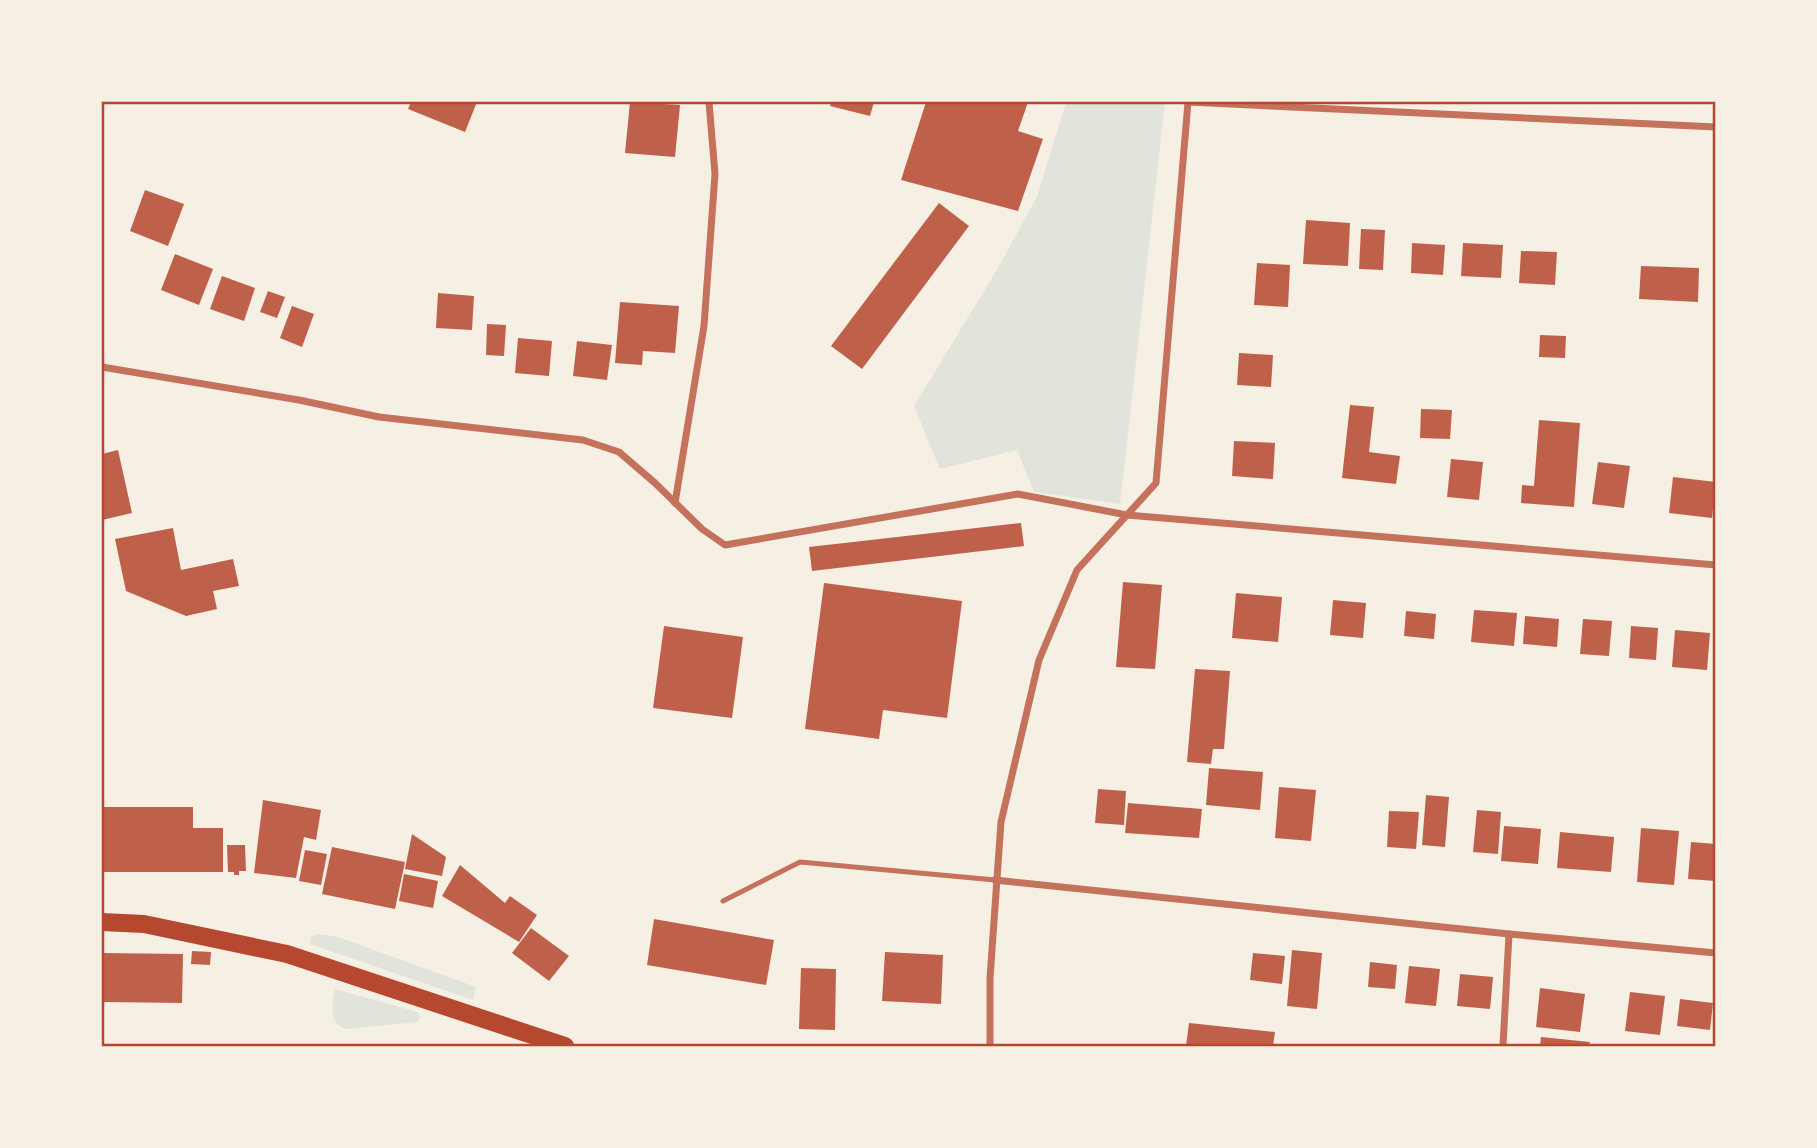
<svg xmlns="http://www.w3.org/2000/svg" width="1817" height="1148" viewBox="0 0 1817 1148" font-family="Rubik,sans-serif">
<style>
.green{fill:#e2e4dc}
.building{fill:#bf614a}
.lines{fill:none;stroke-linecap:round;stroke-linejoin:round}
.service{stroke:#c5725c;stroke-width:5}
.minor{stroke:#c5725c;stroke-width:7}
.primary{stroke:#b5482f;stroke-width:18}
.neatline{fill:none;stroke:#b5482f;stroke-width:2.5}
</style>
<rect width="100%" height="100%" fill="#f6efe4"/>
<g class="green">
<path d="M1066,102h99l-45,402 -86,-12 -17,-42 -77,19 -26,-63 81,-133 42,-76z"/>
<path d="M317,934l21,3 138,50 -3,13 -163,-56 1,-7z"/>
<path d="M335,989l83,23 2,5 -2,5 -73,7c-18,-8 -13,-24 -10,-40z"/>
</g>
<g class="building">
<path d="M411,102h66l-12,30 -57,-23z"/>
<path d="M630,102l50,3 -5,52 -50,-4z"/>
<path d="M831,102h43l-4,14 -40,-10z"/>
<path d="M926,102h102l-10,29 25,8 -25,72 -117,-31z"/>
<path d="M145,190l39,14 -16,42 -38,-15z"/>
<path d="M939,203l30,23 -107,143 -31,-23z"/>
<path d="M1306,220l44,3 -2,43 -45,-2z"/>
<path d="M1361,229l24,1 -2,40 -24,-1z"/>
<path d="M1412,243l33,2 -2,30 -32,-2z"/>
<path d="M1463,243l40,2 -2,33 -40,-2z"/>
<path d="M1521,251l36,1 -2,33 -36,-2z"/>
<path d="M175,254l38,15 -14,36 -38,-15z"/>
<path d="M1257,263l33,2 -2,42 -34,-2z"/>
<path d="M1641,266l58,2 -1,34 -59,-3z"/>
<path d="M222,276l33,12 -11,33 -34,-12z"/>
<path d="M268,291l17,6 -8,21 -17,-6z"/>
<path d="M438,293l36,3 -2,34 -36,-2z"/>
<path d="M620,302l59,4 -4,47 -32,-2 -1,14 -27,-2z"/>
<path d="M292,306l22,8 -12,33 -22,-9z"/>
<path d="M487,324l19,1 -2,31 -18,-1z"/>
<path d="M1540,335l26,1 -1,22 -26,-1z"/>
<path d="M518,338l34,3 -3,35 -34,-3z"/>
<path d="M577,341l35,4 -5,35 -34,-4z"/>
<path d="M1239,353l34,2 -2,32 -34,-2z"/>
<path d="M1350,405l24,2 -5,45 31,4 -4,28 -54,-6z"/>
<path d="M1421,409l31,1 -2,29 -30,-1z"/>
<path d="M1539,420l41,3 -6,84 -53,-4 1,-18 12,1z"/>
<path d="M1234,441l41,2 -2,36 -41,-3z"/>
<path d="M118,450l14,63 -30,7v-66z"/>
<path d="M1451,459l32,3 -4,38 -32,-3z"/>
<path d="M1598,462l32,4 -6,42 -32,-4z"/>
<path d="M1673,477l43,5 -4,36 -43,-5z"/>
<path d="M1021,523l3,23 -212,25 -3,-24z"/>
<path d="M173,528l8,42 52,-11 6,27 -26,5 4,18 -31,7 -60,-25 -11,-52z"/>
<path d="M1123,582l39,3 -7,84 -39,-2z"/>
<path d="M824,583l138,18 -15,117 -64,-8 -4,29 -74,-10z"/>
<path d="M1236,593l46,4 -4,45 -46,-4z"/>
<path d="M1333,600l33,3 -3,35 -33,-3z"/>
<path d="M1474,610l43,3 -3,33 -43,-4z"/>
<path d="M1406,611l30,3 -2,25 -30,-3z"/>
<path d="M1525,616l34,3 -2,28 -34,-3z"/>
<path d="M1583,619l29,2 -3,35 -29,-2z"/>
<path d="M664,626l79,11 -11,81 -79,-10z"/>
<path d="M1631,626l27,2 -2,32 -27,-2z"/>
<path d="M1675,630l35,3 -3,37 -35,-3z"/>
<path d="M1195,669l35,2 -6,78h-11l-2,15 -24,-2z"/>
<path d="M1209,768l54,4 -3,38 -54,-5z"/>
<path d="M1279,787l37,3 -5,51 -36,-3z"/>
<path d="M1098,789l28,2 -2,34 -29,-2z"/>
<path d="M1426,795l23,2 -4,50 -23,-2z"/>
<path d="M263,800l58,10 -5,30 -12,-3 -8,41 -42,-5z"/>
<path d="M1128,803l74,6 -3,29 -74,-5z"/>
<path d="M102,807h91v21h30v44h-121z"/>
<path d="M1477,810l24,2 -3,42 -25,-2z"/>
<path d="M1389,811l30,1 -3,37 -29,-2z"/>
<path d="M1504,826l37,3 -3,35 -37,-3z"/>
<path d="M1641,828l38,3 -5,54 -37,-3z"/>
<path d="M1560,832l54,5 -3,35 -54,-4z"/>
<path d="M412,834l34,23 -4,19 -37,-7z"/>
<path d="M1691,842l25,2v37l-28,-2z"/>
<path d="M227,845h18l1,26h-7v4h-5v-3h-6z"/>
<path d="M332,847l73,15 -10,47 -73,-15z"/>
<path d="M305,850l22,4 -6,31 -22,-4z"/>
<path d="M460,865l45,38 5,-7 27,19 -18,27 -77,-46z"/>
<path d="M404,874l34,7 -5,27 -34,-7z"/>
<path d="M654,919l120,21 -8,45 -119,-20z"/>
<path d="M531,928l38,28 -20,25 -37,-28z"/>
<path d="M1292,950l30,3 -5,56 -30,-3z"/>
<path d="M192,951l19,1 -1,13 -19,-1z"/>
<path d="M885,952l58,3 -2,49 -59,-3z"/>
<path d="M102,953l81,1 -1,49 -80,-1z"/>
<path d="M1253,953l32,3 -3,28 -32,-4z"/>
<path d="M1370,962l27,3 -2,24 -27,-2z"/>
<path d="M1409,966l31,3 -4,37 -31,-3z"/>
<path d="M801,968l35,1 -1,61 -36,-1z"/>
<path d="M1460,974l33,3 -3,32 -33,-3z"/>
<path d="M1540,988l45,6 -5,38 -44,-5z"/>
<path d="M1630,992l35,4 -5,39 -35,-4z"/>
<path d="M1680,999l33,4 -3,27 -33,-4z"/>
<path d="M1189,1023l86,9 -2,14h-87z"/>
<path d="M1541,1037l49,5 -1,4h-49z"/>
</g>
<g class="lines">
<path class="service" d="M723,901l77,-39 195,18"/>
<g class="minor">
<path d="M1188,102l528,25"/>
<path d="M102,367l197,33 80,17 204,23 36,12 36,31 47,46 23,16 293,-51 109,21 589,50"/>
<path d="M675,503l29,-177 11,-152 -6,-72"/>
<path d="M995,880l514,54 207,19"/>
<path d="M990,1046v-68l11,-156 38,-162 38,-90 79,-87 32,-381"/>
<path d="M1503,1046l6,-112"/>
</g>
<path class="primary" d="M102,922l42,2 143,30 278,92"/>
</g>
<rect width="1817" height="1148" fill="none" stroke="#f6efe4" stroke-width="206"/>
<rect x="103" y="103" width="1611" height="942" class="neatline"/>
</svg>
